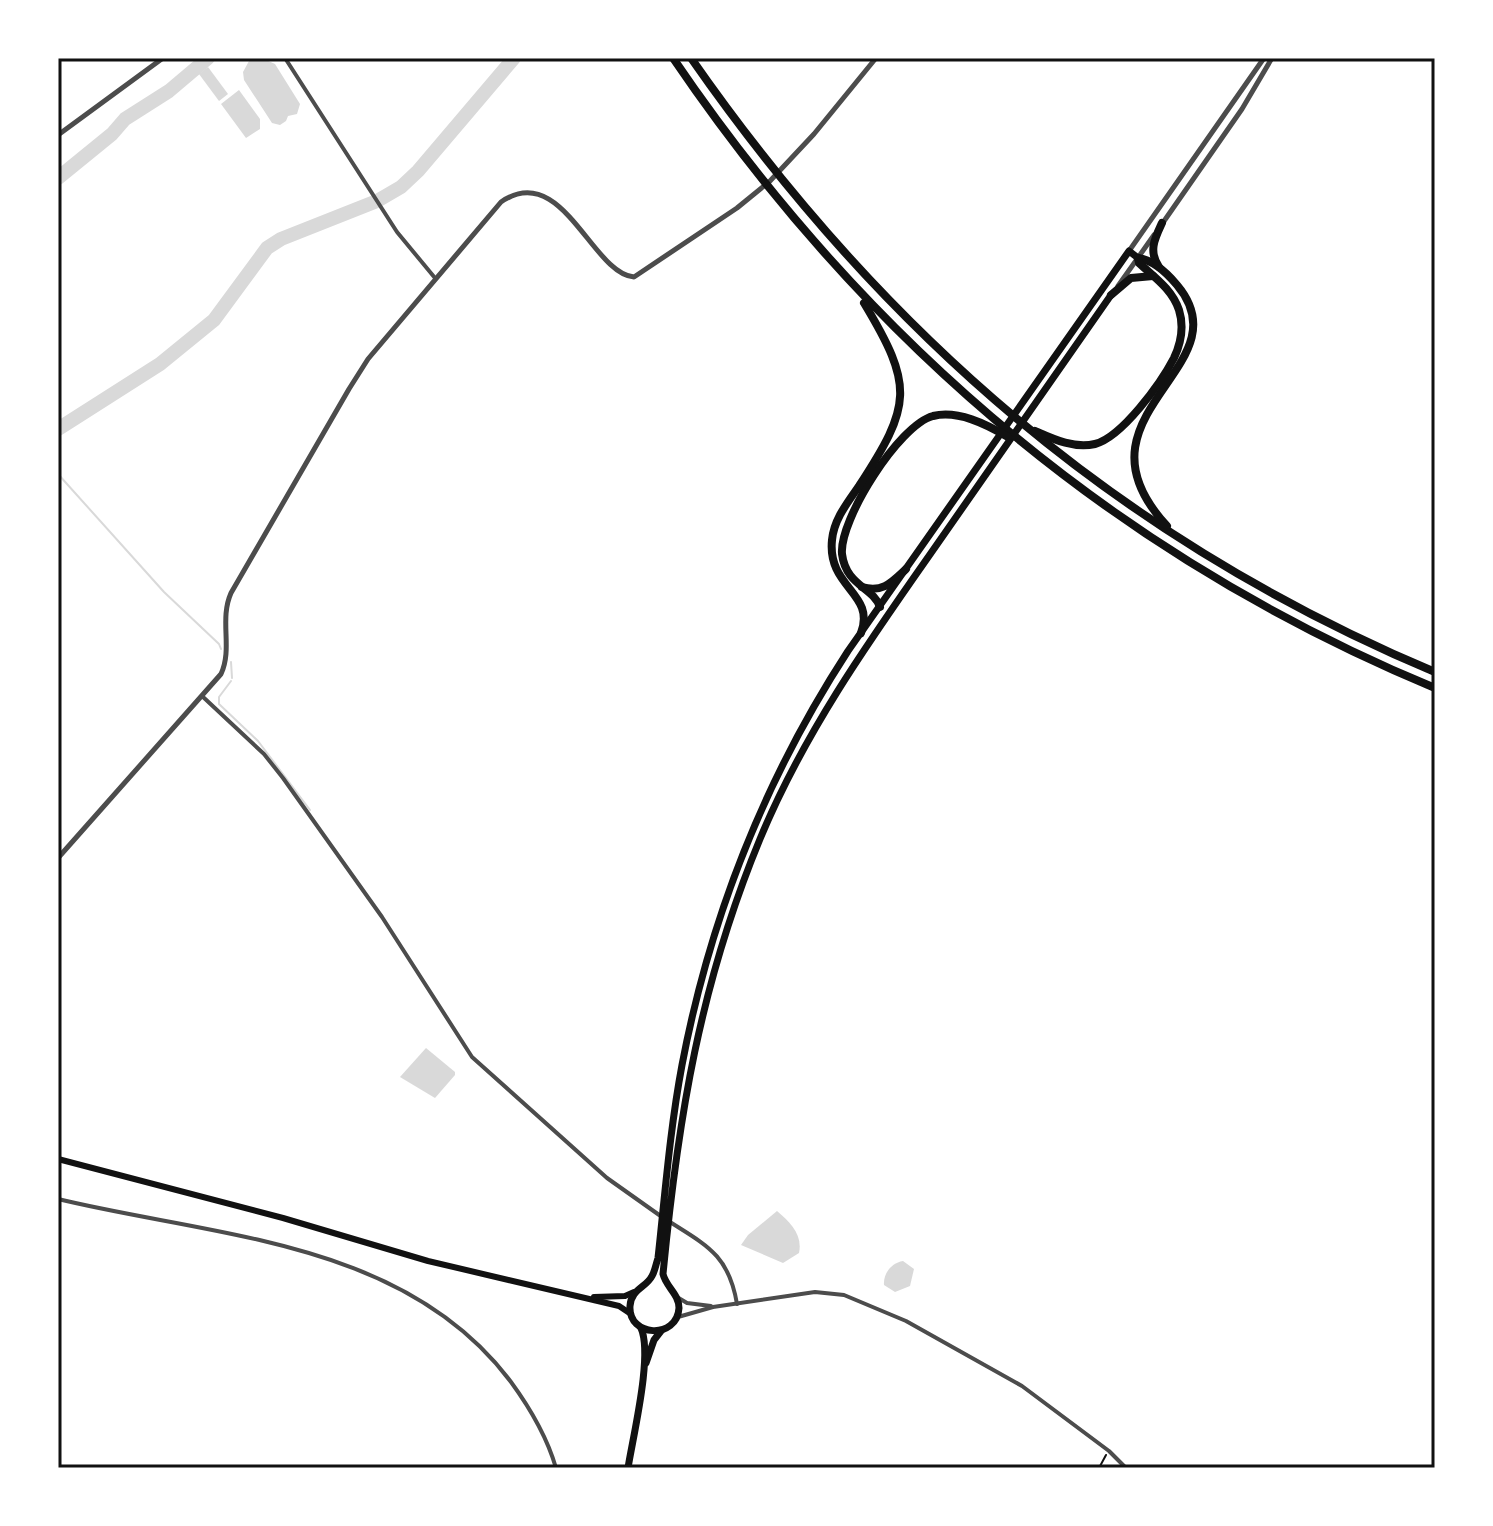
<svg xmlns="http://www.w3.org/2000/svg" width="1493" height="1526" viewBox="0 0 1493 1526" font-family="Quicksand,sans-serif">
<style>
.water{fill:#d9d9d9}
.lines{fill:none;stroke-linecap:round;stroke-linejoin:round}
.stream{stroke:#d9d9d9;stroke-width:2}
.river{stroke:#d9d9d9;stroke-width:14}
.path{stroke:#111;stroke-width:2}
.minor{stroke:#4c4c4c;stroke-width:4}
.tertiary{stroke:#4c4c4c;stroke-width:5}
.secondary{stroke:#111;stroke-width:6}
.primary{stroke:#111;stroke-width:7}
.motorway{stroke:#111;stroke-width:8}
.neatline{fill:none;stroke:#111;stroke-width:3}
</style>
<rect width="100%" height="100%" fill="#fff"/>
<g class="water">
<path d="M262,58l13,6 25,40 -3,10 -9,2 -2,5 -6,4 -8,-2 -28,-43 -1,-8 6,-11z"/>
<path d="M208,67l20,27 -9,7 -20,-27z"/>
<path d="M239,90l21,29v10l-14,9 -25,-34z"/>
<path d="M426,1048l29,24v3l-20,23 -35,-21z"/>
<path d="M777,1211c13,11 26,24 22,42l-16,10 -42,-18 7,-10z"/>
<path d="M903,1261l11,8 -4,17 -15,6 -11,-7c-1,-11 7,-22 19,-24z"/>
</g>
<g class="lines">
<g class="stream">
<path d="M58,474l106,118 55,52 2,5"/>
<path d="M231,662l1,16"/>
<path d="M231,681l-12,16v7l39,37 52,69"/>
</g>
<g class="river">
<path d="M58,178l54,-44 13,-15 44,-28 39,-33"/>
<path d="M58,429l102,-65 54,-44 53,-72 14,-9 96,-38 24,-14 17,-16 96,-113"/>
</g>
<path class="path" d="M1099,1468l7,-13"/>
<g class="minor">
<path d="M285,58l112,174 38,46"/>
<path d="M202,696l62,58 19,24 99,139 90,140 135,121 55,39"/>
<path d="M58,1199c157,38 347,41 453,183 19,26 36,55 45,86"/>
<path d="M670,1222c38,24 59,34 67,82"/>
<path d="M677,1297l10,6 24,3"/>
<path d="M678,1317l35,-10 102,-15 29,3 62,26 116,65 87,65 17,17"/>
</g>
<g class="tertiary">
<path d="M58,135l105,-77"/>
<path d="M1162,224l80,-115 30,-51"/>
<path d="M1129,251l135,-193"/>
<path d="M1118,286l36,-51"/>
<path d="M58,858l163,-184c12,-26 -2,-54 10,-81l118,-204 19,-30 133,-157c61,-42 91,72 133,75l103,-69 33,-27 44,-47 62,-76"/>
</g>
<g class="secondary">
<path d="M58,1159l225,59 145,43 191,45 12,8"/>
<path d="M594,1297l31,-1 9,-4"/>
</g>
<g class="primary">
<path d="M1111,295c-60,86 -120,172 -180,258 -64,91 -128,182 -171,286 -60,145 -82,279 -97,435 3,13 16,20 16,34 -2,32 -51,29 -49,-2 1,-17 16,-18 22,-30 3,-5 4,-12 6,-18 7,-64 12,-129 24,-193 28,-147 84,-288 166,-414l281,-400 9,7"/>
<path d="M646,1363l8,-23 7,-9"/>
<path d="M628,1468c5,-32 25,-113 13,-140"/>
</g>
<g class="motorway">
<path d="M673,58c193,284 444,498 762,630"/>
<path d="M691,58c193,277 430,482 744,614"/>
<path d="M1138,258c15,2 29,15 39,27 70,83 -114,129 -10,241"/>
<path d="M1159,267c-11,-16 -4,-29 3,-44"/>
<path d="M1111,295l20,-17 22,-2"/>
<path d="M1035,431c18,8 39,18 60,13 27,-7 66,-61 79,-86 7,-15 10,-32 5,-48 -7,-21 -25,-33 -40,-47l-1,-5"/>
<path d="M862,587c21,6 30,-5 44,-18"/>
<path d="M880,607c-7,-20 -34,-21 -38,-53 -3,-34 57,-129 91,-138 25,-6 53,8 75,21"/>
<path d="M861,633c15,-40 -34,-45 -29,-93 2,-21 16,-38 27,-54 53,-81 55,-100 5,-183"/>
</g>
</g>
<rect width="1493" height="1526" fill="none" stroke="#ffffff" stroke-width="120"/>
<rect x="60" y="60" width="1373" height="1406" class="neatline"/>
</svg>
